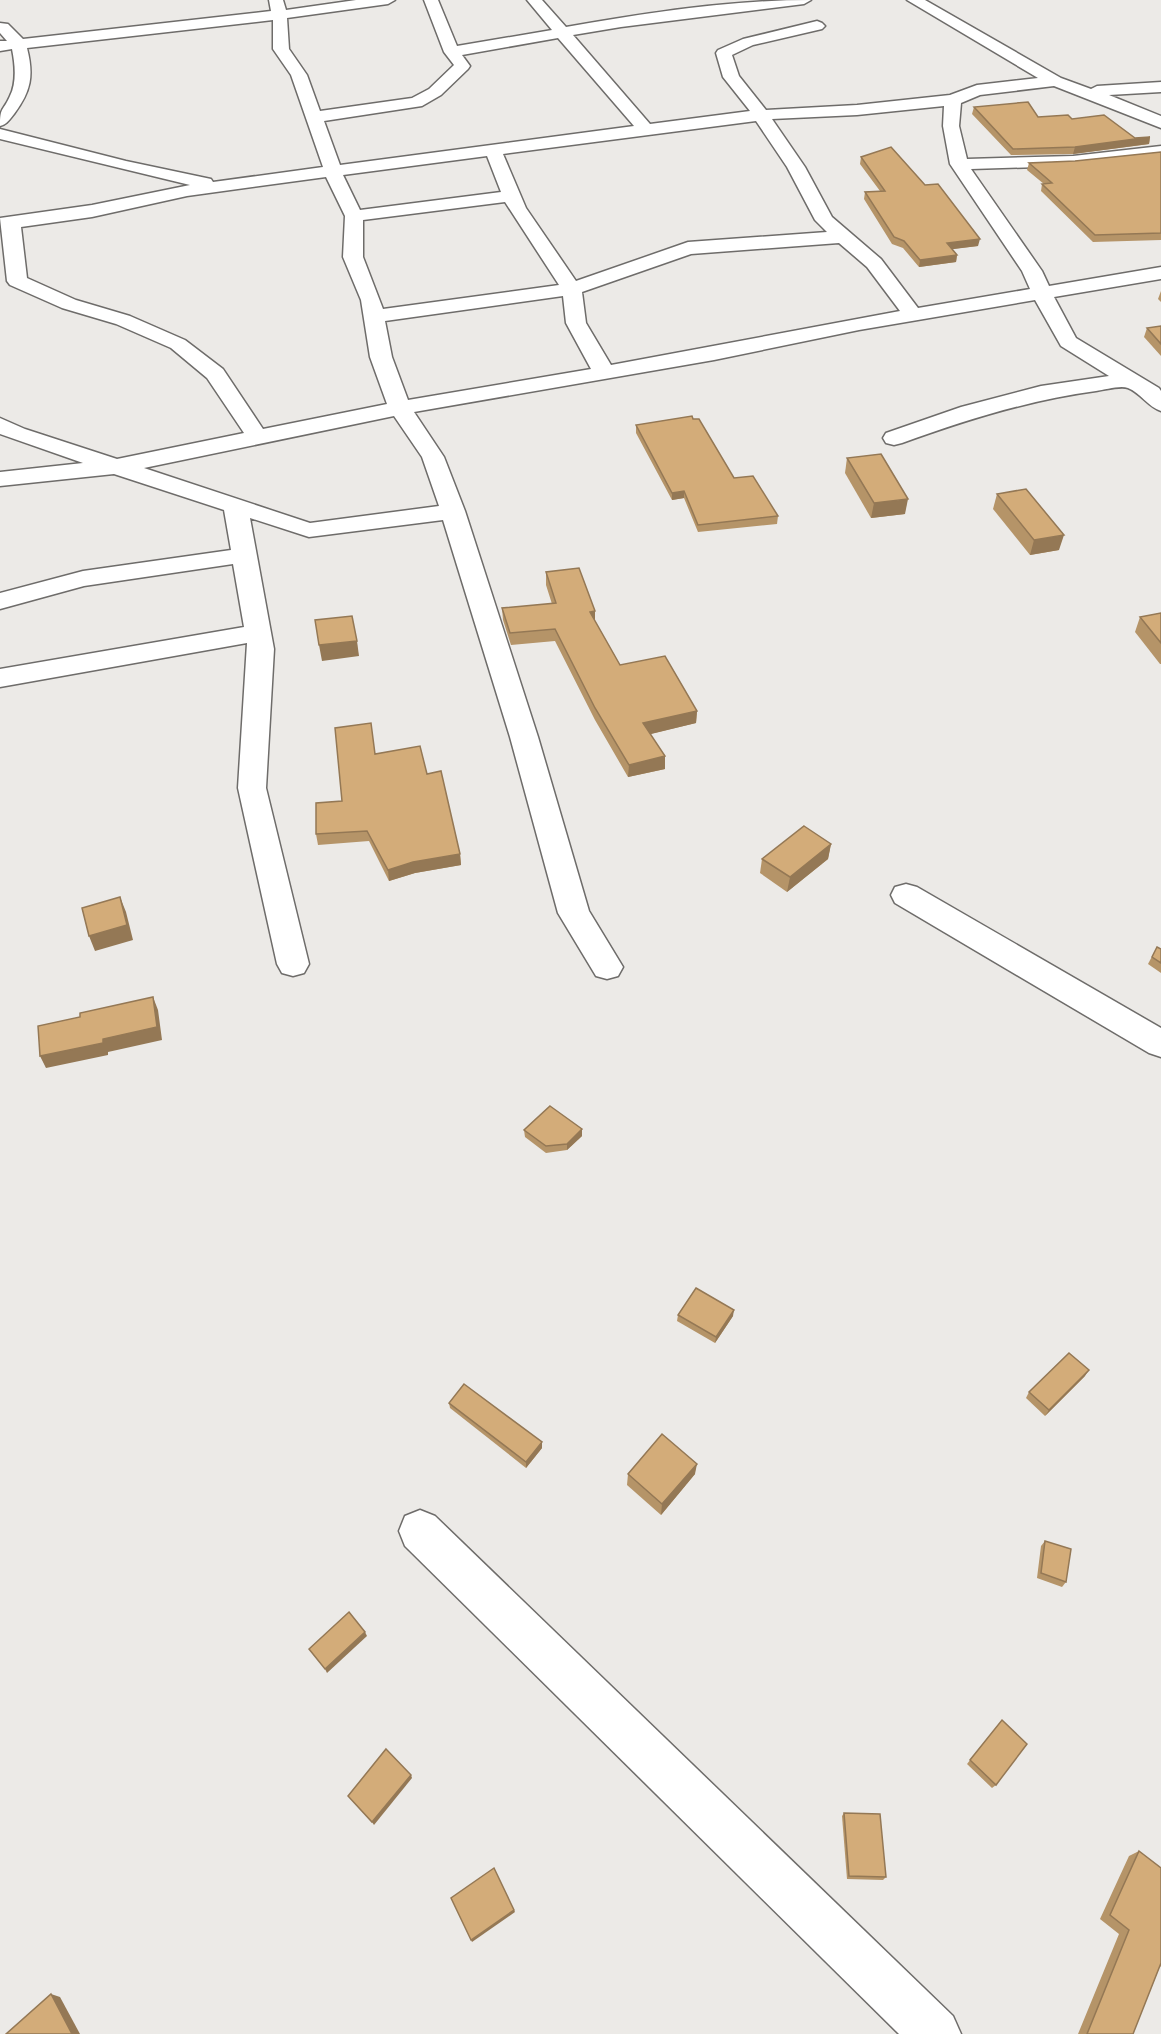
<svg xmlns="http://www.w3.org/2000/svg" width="1161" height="2034" viewBox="0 0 1161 2034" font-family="Figtree,sans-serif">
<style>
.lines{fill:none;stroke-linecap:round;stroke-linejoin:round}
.minor-casing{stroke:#6e6c6a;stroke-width:3}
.minor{fill:#fff;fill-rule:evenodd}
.wall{fill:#b59468}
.shaded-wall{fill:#947855}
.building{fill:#d3ac79;stroke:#947855;stroke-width:1.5}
</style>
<rect width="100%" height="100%" fill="#eceae7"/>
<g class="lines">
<defs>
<g id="minor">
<path d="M269,0h14l3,10 70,-10h39l-7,4 -101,14 2,31 18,26 13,36 92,-13 17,-9 25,-24 -10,-13 -20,-52h14l19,46 95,-16 -25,-30h15l24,27c80,-14 163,-27 245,-27l-7,4 -183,23 -48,8 77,89 100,-13 -27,-34 -7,-24 2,-3 25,-11 74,-18 5,2 3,3 -3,3 -69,16 -21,10 7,21 27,34 91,-5 93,-10 27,-10 61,-7 -131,-78h18l136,78 30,11 6,-3 64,-4v10l-52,3 52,21v12l-107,-42 -74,9 -19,8 -2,23 8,33 106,-3 88,-10v10l-88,10 -102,3 71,102 7,15 112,-19v12l-107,18 22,41 83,50 2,3v20c-13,-4 -20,-18 -33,-23 -8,-3 -23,2 -32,3 -67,9 -130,29 -194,52l-8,2 -8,-2 -3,-5 3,-5 75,-26 80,-21 68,-10 -48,-30 -26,-46 -176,30 -145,30 -300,52 30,45 21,54 73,226 51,174 34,56 -5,9 -11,3 -11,-3 -38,-63 -48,-176 -67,-217 -134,17 -59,-19 24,131 -8,139 43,176 -5,9 -11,3 -11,-3 -5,-9 -39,-176 9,-145 -247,44v-18l244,-42 -11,-63 -149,22 -84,23v-16l83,-22 148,-21 -7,-40 -110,-36 -114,12v-14l83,-9 -83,-29v-16l25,11 92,30 127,-26 -37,-55 -36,-30 -55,-24 -54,-16 -52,-23 -3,-4 -7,-63 92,-13 98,-20 -190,-46v-10l126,32 85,18 2,3 110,-15 -32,-92 -18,-26v-29l-246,28c7,28 4,43 -13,66 -5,6 -7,10 -14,12 0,-20 3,-14 10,-30 7,-14 5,-32 2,-47l-12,2v-10h7l-7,-8v-10l8,1 15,15 248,-28zM558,38l76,88 -294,39 -16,-44 98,-15 19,-11 27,-26 2,-3 -8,-11zM944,106l-1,20 7,38 72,107 8,18 -112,19 -37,-49 -49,-42 -27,-50 -33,-48 85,-4zM756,121l31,46 28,53 12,12 -139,10 -112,39 -50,-73 -23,-54zM487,156l14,36 -141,18 -17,-35zM326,177l19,39 -2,41 18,43 9,57 17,47 -124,25 -40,-60 -38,-29 -55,-24 -54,-16 -49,-22 -6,-51 71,-10 95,-21zM505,202l54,83 -176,24 -20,-52v-37zM839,243l28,24 33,44 -289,54 -25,-42 -4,-31 109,-38zM563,296l3,27 25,46 -183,31 -16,-43 -7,-36zM394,416l28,41 17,49 -129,17 -166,-55z"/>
<path d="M906,884l11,3 244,141v29l-12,-4 -254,-150 -4,-8 4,-8z"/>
<path d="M420,1510l15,6 518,500 8,18h-62l-494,-488 -6,-15 6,-15z"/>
</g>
</defs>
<use href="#minor" class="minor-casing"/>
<use href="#minor" class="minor"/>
</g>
<g class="wall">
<path d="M974,107l64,10 34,2 63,19 15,-1 -1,7 -76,10 -62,1 -39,-41z"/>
<path d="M1161,152v88l-68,2 -52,-51 1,-7h2l-17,-14 2,-7 46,-2z"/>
<path d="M861,157l117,89 -26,3 5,6 -1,7 -37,5 -16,-19 -11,-4 -28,-45 1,-7 15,-1 -20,-27z"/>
<path d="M1161,291v11l-3,-3z"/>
<path d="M1161,326v30l-17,-19 3,-9z"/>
<path d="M636,425l98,53 44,38 -1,8 -79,8 -14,-34 -12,2 -36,-67z"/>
<path d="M847,458l58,56 -34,4 -26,-45z"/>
<path d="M997,494l62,56 -29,5 -37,-46z"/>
<path d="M546,572l49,39v10l25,44 77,46 -1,12 -46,11 15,22v13l-37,8 -33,-57 -40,-79 -44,4 -8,-25 -1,-12 50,-4 -6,-19z"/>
<path d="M1161,613v51h-1l-25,-32 5,-15z"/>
<path d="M375,754l52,20 33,80 1,11 -46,8 -26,8 -20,-40 -51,4 -2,-11 26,-33z"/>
<path d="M831,844l-3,15 -41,33 -27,-19 2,-14z"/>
<path d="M1157,947l4,2v24l-13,-9z"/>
<path d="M524,1130l58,6 -15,14 -21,3 -21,-16z"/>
<path d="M678,1315l55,1 -18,27 -38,-22z"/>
<path d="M1085,1376l-40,40 -19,-18 3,-6z"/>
<path d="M449,1403l93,45 -16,20 -76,-60z"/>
<path d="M628,1474h67l-34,41 -34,-30z"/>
<path d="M1045,1541l21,41 -4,5 -25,-9 4,-32z"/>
<path d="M1002,1720l-6,65 -4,3 -25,-24z"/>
<path d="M844,1813l42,64 -3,3 -36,-1 -5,-63z"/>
<path d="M1139,1851l22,17v99l-1,-1 -27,68h-55l41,-100 -19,-15 29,-63z"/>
</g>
<g class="shaded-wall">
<path d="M1150,137l-1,7 -76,10 2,-7z"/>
<path d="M980,239l-2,7 -32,4 1,-7z"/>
<path d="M957,255l-1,7 -37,5 1,-7z"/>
<path d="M684,491v7l-12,2v-7z"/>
<path d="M908,499l-3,15 -34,4 3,-15z"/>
<path d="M1064,535l-5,15 -29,5 4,-15z"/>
<path d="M595,611v12l-5,-11z"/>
<path d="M357,641l2,15 -37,5 -3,-16z"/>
<path d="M697,711l-1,12 -53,13v-13z"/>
<path d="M665,756v13l-37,8 1,-12z"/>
<path d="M831,844l-3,15 -41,33 3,-15z"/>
<path d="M460,854l1,11 -46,8 -26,8 -1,-11 25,-8z"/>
<path d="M120,897l6,15 7,28 -38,11 -6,-15z"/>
<path d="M153,997l5,13 4,30 -54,12v3l-62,13 -6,-12z"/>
<path d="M582,1129v7l-15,14v-6z"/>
<path d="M734,1310l-1,6 -18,27 1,-6z"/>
<path d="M1089,1370l-4,6 -40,40 4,-6z"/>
<path d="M542,1442v6l-16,20v-6z"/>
<path d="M697,1464l-2,10 -34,41 1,-11z"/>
<path d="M365,1632l2,4 -40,37 -2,-4z"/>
<path d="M411,1775l1,3 -38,47 -2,-3z"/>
<path d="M514,1910l1,2 -43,30 -1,-2z"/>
<path d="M51,1994l9,3 20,37h-8z"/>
</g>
<g class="building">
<path d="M1028,102l10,15 30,-2 4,4 32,-4 31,23 15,-1 -75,10 -62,2 -39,-42z"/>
<path d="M891,147l34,38 13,-1 42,55 -33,4 10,12 -37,5 -16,-19 -10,-4 -29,-45 20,-1 -24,-34z"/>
<path d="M1161,152v81l-66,2 -53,-51 10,-1 -23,-20 46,-2z"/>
<path d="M1161,326v18l-14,-16z"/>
<path d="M692,416l1,3h6l35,59 19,-2 25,40 -80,9 -14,-34 -12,2 -36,-68z"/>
<path d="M881,454l27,45 -34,4 -27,-45z"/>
<path d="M1026,489l38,46 -30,5 -37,-46z"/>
<path d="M579,568l16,43 -5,1 30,53 45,-9 32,55 -54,12 22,33 -36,9 -34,-57 -40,-79 -45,4 -8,-25 54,-5 -10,-31z"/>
<path d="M1161,613v30l-21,-26z"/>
<path d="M352,616l5,25 -38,4 -4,-25z"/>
<path d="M371,723l4,31 45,-8 7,28 14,-3 19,83 -47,8 -25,8 -21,-39 -51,3v-31l26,-2 -7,-73z"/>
<path d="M804,826l27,18 -41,33 -28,-18z"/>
<path d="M120,897l7,28 -38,11 -7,-28z"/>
<path d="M1157,947l4,2v14l-9,-6z"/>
<path d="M153,997l4,30 -54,12v4l-63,13 -2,-30 42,-9v-4z"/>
<path d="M550,1106l32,23 -15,15 -21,2 -22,-16z"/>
<path d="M696,1288l38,22 -18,27 -38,-22z"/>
<path d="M1069,1353l20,17 -40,40 -20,-18z"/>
<path d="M464,1384l78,58 -16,20 -77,-59z"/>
<path d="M662,1434l35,30 -35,40 -34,-30z"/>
<path d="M1045,1541l26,8 -5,33 -25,-9z"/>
<path d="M349,1612l16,20 -40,37 -16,-20z"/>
<path d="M1002,1720l25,24 -31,41 -26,-25z"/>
<path d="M386,1749l25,26 -39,47 -24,-26z"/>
<path d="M844,1813l36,1 6,63 -37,-1z"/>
<path d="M1139,1851l22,17v95l-28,71h-46l42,-104 -19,-15z"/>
<path d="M494,1868l20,42 -43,30 -20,-42z"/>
<path d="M51,1994l21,40h-66z"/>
</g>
</svg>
